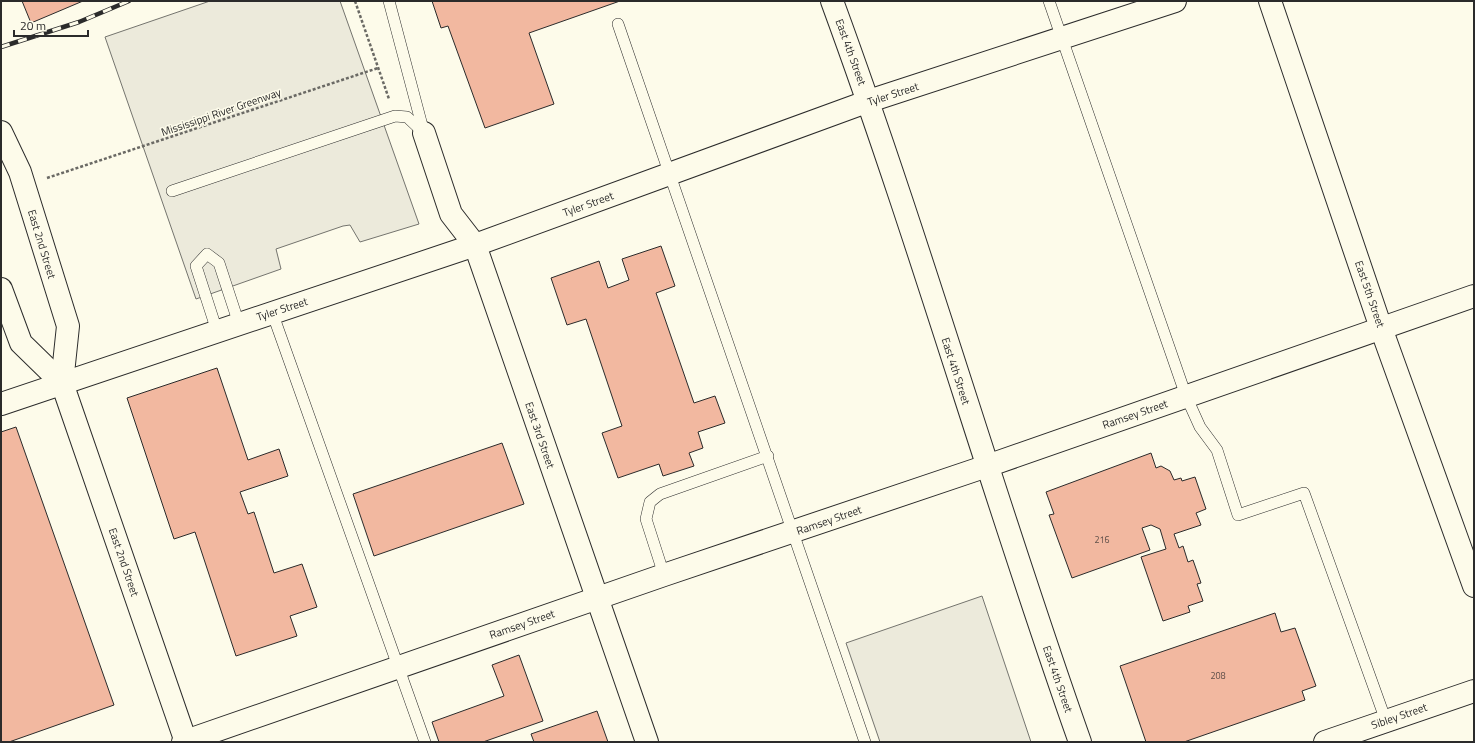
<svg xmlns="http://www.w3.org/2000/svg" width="1475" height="743" viewBox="0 0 1475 743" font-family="'Titillium Web',sans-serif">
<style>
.parking{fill:#eceadb;stroke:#74746e}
.building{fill:#f2b8a0;stroke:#2b2b2b}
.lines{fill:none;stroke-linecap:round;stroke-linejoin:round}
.lane-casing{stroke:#2b2b2b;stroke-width:12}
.street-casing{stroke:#2b2b2b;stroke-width:24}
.path{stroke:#6a6964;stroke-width:2.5;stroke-dasharray:3 2;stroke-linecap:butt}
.lane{stroke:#fdfbea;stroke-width:11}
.street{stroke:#fdfbea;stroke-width:22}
.rail-casing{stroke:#2b2b2b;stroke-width:4.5}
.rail{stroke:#fdfbea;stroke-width:3;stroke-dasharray:9;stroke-linecap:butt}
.labels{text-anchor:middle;stroke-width:3;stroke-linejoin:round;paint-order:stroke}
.number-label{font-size:9px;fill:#5d4e48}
.street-label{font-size:11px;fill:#2b2b2b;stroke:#fdfbea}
</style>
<rect width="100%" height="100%" fill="#fdfbea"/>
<g class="parking">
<path d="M210,1h130l79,223 -59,18 -10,-17 -7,1 -67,23 5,20 -85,30 -91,-262z"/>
<path d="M982,596l49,146h-151l-34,-99z"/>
</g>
<g class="building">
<path d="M22,1h61l-52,22z"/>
<path d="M432,1h188l-91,32 25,71 -69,24 -37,-102 -7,2z"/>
<path d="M661,246l14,40 -19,7 38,110 21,-7 10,27 -27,9 5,16 -14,5 5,13 -31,10 -4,-12 -41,14 -16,-45 20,-7 -36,-107 -19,6 -16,-47 48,-17 9,27 21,-8 -7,-21z"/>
<path d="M217,368l31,92 31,-11 9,27 -48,16 8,22 6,-2 20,61 28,-9 15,43 -27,9 7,20 -61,20 -41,-124 -21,7 -47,-141z"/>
<path d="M16,427l98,278 -105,37h-8v-310z"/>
<path d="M502,443l22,61 -150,52 -21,-62z"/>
<path d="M1151,453l5,15 5,-2 9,5 4,9 7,-2 1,3 13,-4 11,32 -10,4 5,12 -27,9 5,14 4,-2 5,16 5,-2 8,23 -4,1 6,17 -15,5 2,6 -27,9 -22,-64 25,-8 -6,-20 -9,-4 -9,3 8,22 -78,28 -23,-63 5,-1 -8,-22z"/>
<path d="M1275,613l6,19 14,-4 21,58 -14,5 3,9 -121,42h-38l-26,-76z"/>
<path d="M519,655l24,66 -60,21h-44l-7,-20 72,-26 -12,-31z"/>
<path d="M597,711l11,31h-74l-3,-8z"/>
</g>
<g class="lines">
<defs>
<g id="lane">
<path d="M389,1l35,132"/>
<path d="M1049,1l137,395 14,31 17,23 21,65 66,-22 82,228"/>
<path d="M618,24l247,718"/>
<path d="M172,191l223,-75 12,1 17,16"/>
<path d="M272,312l153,430"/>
<path d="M217,331l-21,-65 11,-12 12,9 20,61"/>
<path d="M664,575l-18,-56 4,-17 10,-8 108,-38"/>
</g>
<g id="street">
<path d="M832,1c90,245 161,496 248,741"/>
<path d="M1270,1l111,327 93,258"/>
<path d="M1,132l19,40 48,154 -6,57 124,359"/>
<path d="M424,133l27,81 24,31 172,497"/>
<path d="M1,289l20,54 41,40"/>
<path d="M1,404l474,-159 394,-144 306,-100"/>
<path d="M183,742l481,-167 323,-109 487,-170"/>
<path d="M1325,742l149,-51"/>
</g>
</defs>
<use href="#lane" class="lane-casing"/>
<use href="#street" class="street-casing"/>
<g class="path">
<path d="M355,1l34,98"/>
<path d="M47,178l331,-110"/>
</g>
<use href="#lane" class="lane"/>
<use href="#street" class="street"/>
<defs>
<path id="rail" d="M1,47l78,-25 50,-21"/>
</defs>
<use href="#rail" class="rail-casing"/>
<use href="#rail" class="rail"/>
</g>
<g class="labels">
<g class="number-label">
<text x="1102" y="543">216</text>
<text x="1218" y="679">208</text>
</g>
<g class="street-label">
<text transform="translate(851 52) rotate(70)" y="4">East 4th Street</text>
<text transform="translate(893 94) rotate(-18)" y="4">Tyler Street</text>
<text transform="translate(221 112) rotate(-19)" y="4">Mississippi River Greenway</text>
<text transform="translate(588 204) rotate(-20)" y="4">Tyler Street</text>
<text transform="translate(42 244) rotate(73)" y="4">East 2nd Street</text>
<text transform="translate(1370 294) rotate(71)" y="4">East 5th Street</text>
<text transform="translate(282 309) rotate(-18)" y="4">Tyler Street</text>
<text transform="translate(956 371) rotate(72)" y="4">East 4th Street</text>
<text transform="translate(1135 414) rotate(-19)" y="4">Ramsey Street</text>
<text transform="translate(540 435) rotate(71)" y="4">East 3rd Street</text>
<text transform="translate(829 520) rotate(-19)" y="4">Ramsey Street</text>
<text transform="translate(124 562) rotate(71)" y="4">East 2nd Street</text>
<text transform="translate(522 624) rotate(-19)" y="4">Ramsey Street</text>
<text transform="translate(1058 679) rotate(71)" y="4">East 4th Street</text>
<text transform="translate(1399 716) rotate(-19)" y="4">Sibley Street</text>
</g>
</g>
<rect width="1475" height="743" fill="none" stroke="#2b2b2b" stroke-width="4"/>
<path d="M14 30v6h74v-6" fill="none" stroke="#2b2b2b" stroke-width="2"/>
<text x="20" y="30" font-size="12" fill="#2b2b2b" stroke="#fdfbea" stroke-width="3" paint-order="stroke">20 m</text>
</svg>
